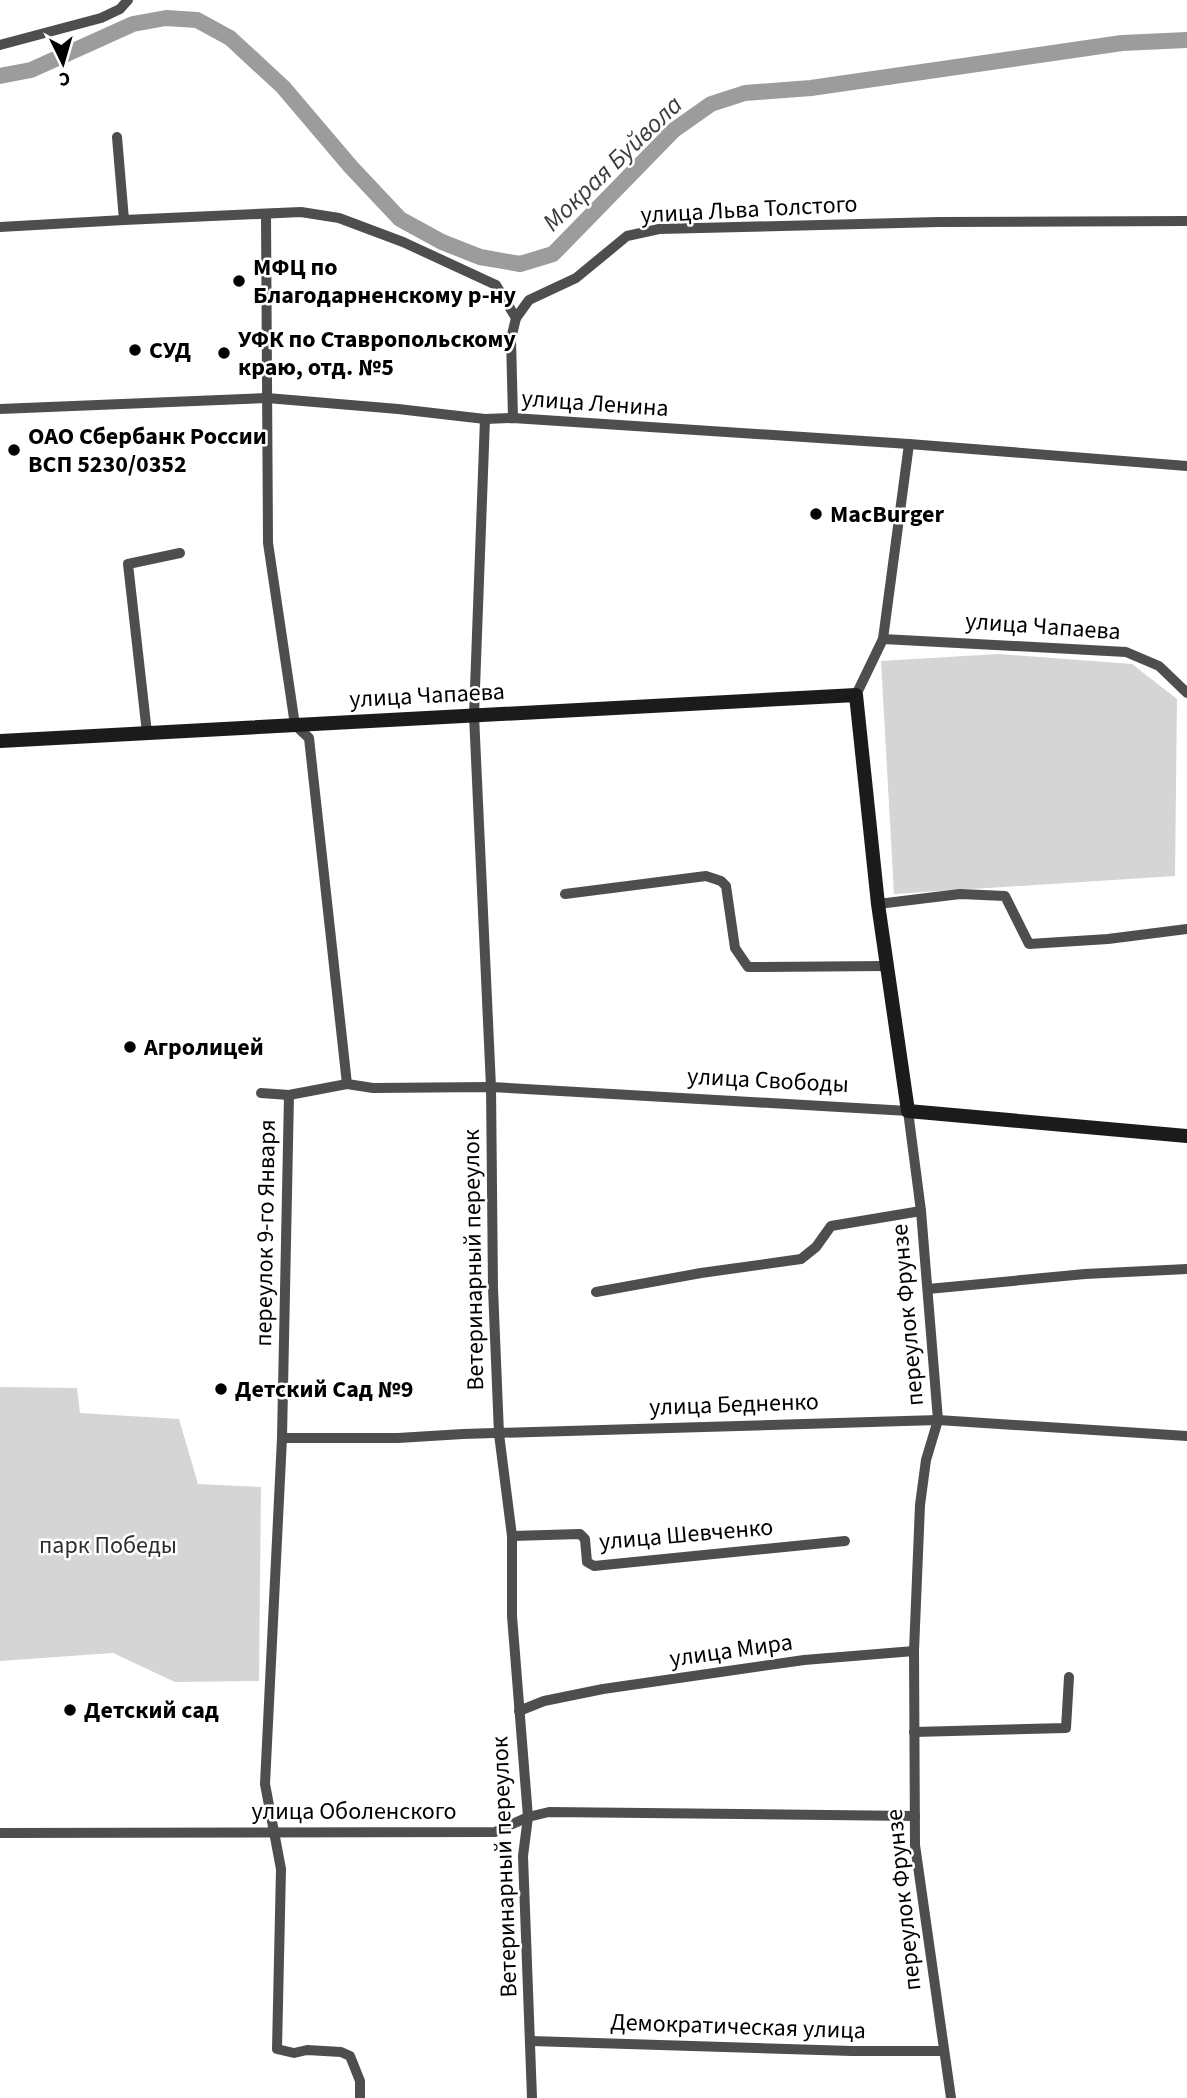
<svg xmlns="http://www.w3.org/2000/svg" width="1187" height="2098" viewBox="0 0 1187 2098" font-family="'Source Sans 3',sans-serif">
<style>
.green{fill:#d5d5d5}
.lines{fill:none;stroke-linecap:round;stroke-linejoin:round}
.river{stroke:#9c9c9c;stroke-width:16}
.minor{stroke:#4e4e4e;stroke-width:10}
.secondary{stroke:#1b1b1b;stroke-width:14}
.poi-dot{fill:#000;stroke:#fff;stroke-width:2.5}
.labels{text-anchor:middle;stroke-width:5;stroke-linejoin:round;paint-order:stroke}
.street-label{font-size:24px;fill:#000;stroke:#fff}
.poi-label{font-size:24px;font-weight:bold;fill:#000;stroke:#fff;text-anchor:start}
.park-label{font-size:24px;fill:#2c2c2c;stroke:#fff}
.water-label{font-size:26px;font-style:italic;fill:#3d3d3d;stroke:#fff}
</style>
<rect width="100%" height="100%" fill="#fff"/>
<g class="green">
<path d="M998,654l134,10 45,35 -2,177 -281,18 -13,-233z"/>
<path d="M0,1387l77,1 3,25 99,6 19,65 63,3 -2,194 -84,1 -62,-29 -113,8z"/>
</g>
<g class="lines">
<path class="river" d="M0,76l31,-6 102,-46 33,-6 31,2 33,18 53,49 68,80 49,52 42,23 38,15 40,7 33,-10 121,-124 37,-26 34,-11 66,-5 311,-45 65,-3"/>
<g class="minor">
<path d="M0,45l101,-27 19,-9 8,-9"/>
<path d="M117,137l7,83 177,-8 38,6 64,24 93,43 20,33"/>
<path d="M266,215l2,328 27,182 14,13 38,346"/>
<path d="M0,227l124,-7"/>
<path d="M0,409l267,-11 131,11 87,10 28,-1 396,26 278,22"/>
<path d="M513,418l-2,-79 5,-21 13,-18 47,-22 51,-42 32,-7 280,-7 248,-1"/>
<path d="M485,419l-11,296 17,372 2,201 6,146 13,102v80l16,201 -5,39 9,242"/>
<path d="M883,639l243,13 33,14 28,27"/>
<path d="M856,695l27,-56 26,-195"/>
<path d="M147,733l-19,-169 52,-11"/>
<path d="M565,894l141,-18 15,5 5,5 9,62 13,19 138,-1"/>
<path d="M878,904l82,-10 45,2 24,48 79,-5 79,-10"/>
<path d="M261,1093l28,2"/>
<path d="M928,1289l157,-15 102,-5"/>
<path d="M596,1292l105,-19 100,-14 15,-12 15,-21 90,-15"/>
<path d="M282,1438h116l65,-4 475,-14 249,16"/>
<path d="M512,1536l68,-2 5,5 2,23 7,4 251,-25"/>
<path d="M519,1711l25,-10 59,-12 201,-29 110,-9"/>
<path d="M914,1732l152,-4 3,-51"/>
<path d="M0,1833l495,-1 33,-15 21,-5 366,4"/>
<path d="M531,2041l321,10h91"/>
<path d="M360,2098v-17l-10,-25 -9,-4 -34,-2 -13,3 -17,-4 4,-180 -16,-85 17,-346 7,-343 58,-11 26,4 118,-1 417,24 13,100 17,209 -12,40 -6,45 -6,146 1,194 36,253"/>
</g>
<path class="secondary" d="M0,741l856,-46 22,209 30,207 279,25"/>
</g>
<g class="poi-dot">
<circle cx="239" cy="281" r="7"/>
<circle cx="135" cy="350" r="7"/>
<circle cx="224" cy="353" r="7"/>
<circle cx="14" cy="450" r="7"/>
<circle cx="816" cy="514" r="7"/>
<circle cx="130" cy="1047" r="7"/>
<circle cx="221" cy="1389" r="7"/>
<circle cx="70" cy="1710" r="7"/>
</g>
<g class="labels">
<g class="street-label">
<text transform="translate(749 209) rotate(-3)" y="8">улица Льва Толстого</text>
<text transform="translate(595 403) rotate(4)" y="8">улица Ленина</text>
<text transform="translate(1043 626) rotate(4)" y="8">улица Чапаева</text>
<text transform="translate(427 695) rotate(-3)" y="8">улица Чапаева</text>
<text transform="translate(768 1080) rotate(3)" y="8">улица Свободы</text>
<text transform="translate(265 1233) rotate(-89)" y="8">переулок 9-го Января</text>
<text transform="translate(473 1260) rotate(-91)" y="8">Ветеринарный переулок</text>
<text transform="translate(907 1315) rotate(-95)" y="8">переулок Фрунзе</text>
<text transform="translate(734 1404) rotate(-2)" y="8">улица Бедненко</text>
<text transform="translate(686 1534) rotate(-5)" y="8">улица Шевченко</text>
<text transform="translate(731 1650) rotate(-8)" y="8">улица Мира</text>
<text x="354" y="1819">улица Оболенского</text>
<text transform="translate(504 1867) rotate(-92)" y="8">Ветеринарный переулок</text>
<text transform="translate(903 1900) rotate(-96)" y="8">переулок Фрунзе</text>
<text transform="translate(738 2026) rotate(2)" y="8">Демократическая улица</text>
</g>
<g class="poi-label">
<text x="253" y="275">МФЦ по<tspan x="253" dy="28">Благодарненскому р-ну</tspan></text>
<text x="238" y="347">УФК по Ставропольскому<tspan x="238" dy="28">краю, отд. №5</tspan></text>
<text x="149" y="358">СУД</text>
<text x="28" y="444">ОАО Сбербанк России<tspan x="28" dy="28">ВСП 5230/0352</tspan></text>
<text x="830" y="522">MacBurger</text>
<text x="144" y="1055">Агролицей</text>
<text x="235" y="1397">Детский Сад №9</text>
<text x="84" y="1718">Детский сад</text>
</g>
<g class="park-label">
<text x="108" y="1553">парк Победы</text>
</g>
<g class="water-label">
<text transform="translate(612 163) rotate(-44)" y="9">Мокрая Буйвола</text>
</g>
</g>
<g transform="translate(63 63) rotate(175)" stroke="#ffffff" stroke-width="5" paint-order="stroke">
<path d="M0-5L12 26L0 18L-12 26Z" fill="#000000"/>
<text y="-10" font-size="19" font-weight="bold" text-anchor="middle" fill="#000000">С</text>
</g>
</svg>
